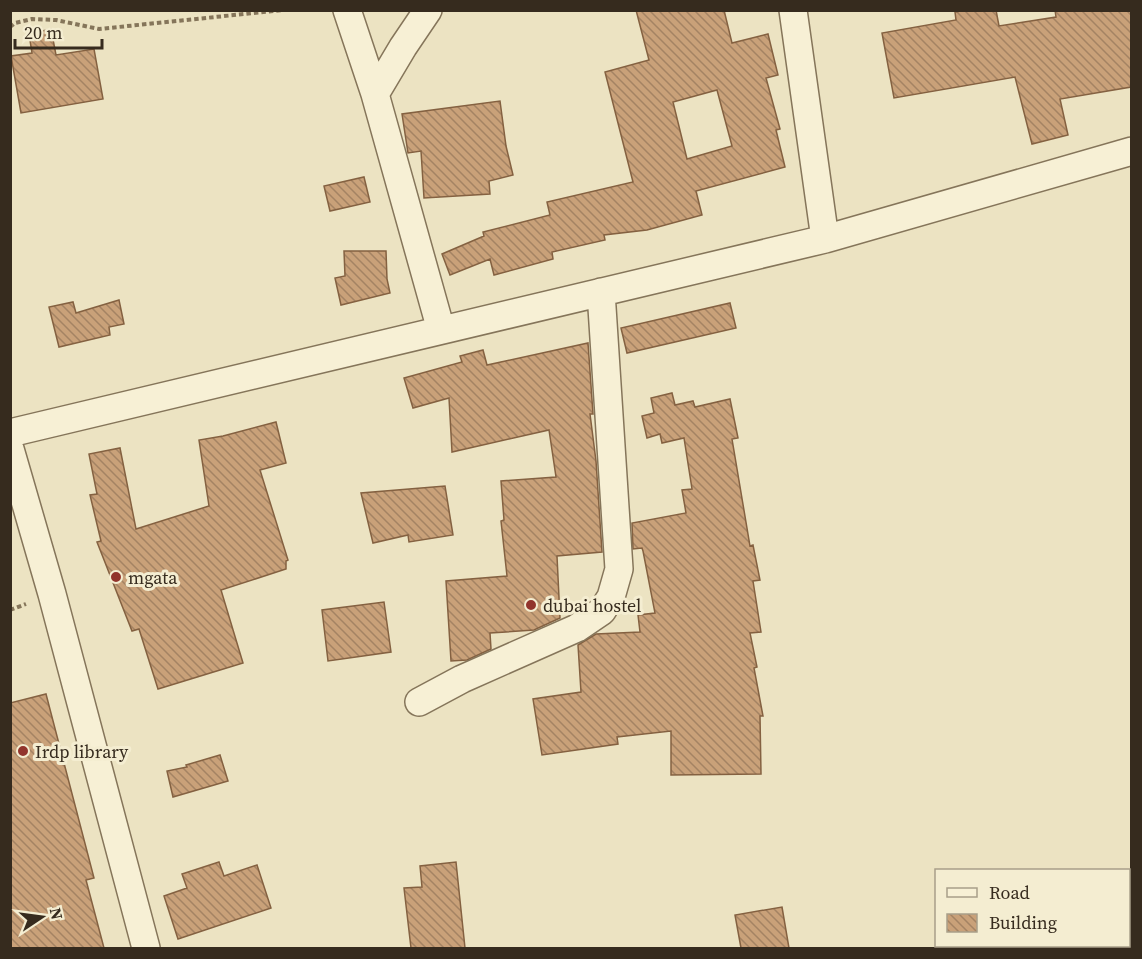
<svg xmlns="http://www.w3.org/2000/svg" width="1142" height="959" font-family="'Source Serif 4',serif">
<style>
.building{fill:url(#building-back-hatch);stroke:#846141;stroke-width:1.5;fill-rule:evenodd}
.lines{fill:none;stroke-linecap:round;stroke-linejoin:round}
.street-casing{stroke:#85755a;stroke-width:30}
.path{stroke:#85755a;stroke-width:4;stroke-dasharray:4.5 3;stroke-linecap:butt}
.street{stroke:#f7f0d5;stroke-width:27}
.poi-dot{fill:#92342c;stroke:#f4edd1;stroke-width:2}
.labels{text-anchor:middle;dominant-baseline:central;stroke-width:6;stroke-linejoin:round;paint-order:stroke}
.poi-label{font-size:18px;fill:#362b1e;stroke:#f4edd1;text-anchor:start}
</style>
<defs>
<pattern id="building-back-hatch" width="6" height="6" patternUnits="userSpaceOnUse" patternTransform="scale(1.5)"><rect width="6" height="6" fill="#c9a179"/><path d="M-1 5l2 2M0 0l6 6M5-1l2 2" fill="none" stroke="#a48363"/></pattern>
</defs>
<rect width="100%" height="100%" fill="#ece3c2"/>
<path class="building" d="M 636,10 L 724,10 L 732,43 L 768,34 L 778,75 L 766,78 L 780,129 L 776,130 L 785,167 L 696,191 L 702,215 L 647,230 L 604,235 L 605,240 L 552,252 L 553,259 L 494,275 L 490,259 L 450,275 L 442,254 L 484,236 L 483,232 L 550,215 L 547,202 L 633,182 L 605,72 L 649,60 ZM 717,90 L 732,146 L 687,159 L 673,102 Z
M 967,10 L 996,10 L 999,26 L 1056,17 L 1055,10 L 1131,10 L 1131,87 L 1060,99 L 1068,135 L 1032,144 L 1015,77 L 894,98 L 882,33 L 956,20 L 955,12 Z
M 51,29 L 56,55 L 94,49 L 103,99 L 21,113 L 11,56 L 32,53 L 29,34 Z
M 500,101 L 506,146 L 513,175 L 489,181 L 490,194 L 424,198 L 421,151 L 408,153 L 402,114 Z
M 364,177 L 370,202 L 330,211 L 324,186 Z
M 344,251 L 386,251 L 387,279 L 390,293 L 341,305 L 335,278 L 345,276 Z
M 119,300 L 124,324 L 109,327 L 110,335 L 59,347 L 49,307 L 73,302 L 76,313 Z
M 730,303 L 736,328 L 627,353 L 621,328 Z
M 588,343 L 593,414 L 590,414 L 596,461 L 602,552 L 557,556 L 560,618 L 534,630 L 490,633 L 491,649 L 467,660 L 451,661 L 446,581 L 507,576 L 501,521 L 504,520 L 501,481 L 556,477 L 549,430 L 452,452 L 449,398 L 413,408 L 404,378 L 462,362 L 460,356 L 483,350 L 487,365 Z
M 672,393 L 675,405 L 693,401 L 695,407 L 730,399 L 738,438 L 732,439 L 750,546 L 753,545 L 760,580 L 753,581 L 761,632 L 750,633 L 757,667 L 754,668 L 763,716 L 760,716 L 761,774 L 671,775 L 671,731 L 617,737 L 618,744 L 542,755 L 533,699 L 581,692 L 578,645 L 596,634 L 640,632 L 638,615 L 655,613 L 643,551 L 642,548 L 633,549 L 632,523 L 686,513 L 682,490 L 692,489 L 684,438 L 662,443 L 660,434 L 647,438 L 642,416 L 654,413 L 651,398 Z
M 276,422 L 286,463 L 260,470 L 288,560 L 286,561 L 286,569 L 221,590 L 243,663 L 158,689 L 139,629 L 132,631 L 97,542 L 101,541 L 90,495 L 97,494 L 89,454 L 120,448 L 136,529 L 209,506 L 199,440 L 223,436 Z
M 445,486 L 453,535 L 409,542 L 408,535 L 373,543 L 361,493 Z
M 384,602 L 391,652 L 328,661 L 322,610 Z
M 46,694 L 94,878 L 86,880 L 104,948 L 10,948 L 10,703 Z
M 220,755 L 228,781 L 173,797 L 167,771 L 187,767 L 186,765 Z
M 219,862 L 224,876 L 257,865 L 271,908 L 178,939 L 164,896 L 187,888 L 182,874 Z
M 456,862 L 465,948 L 411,948 L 404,888 L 422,887 L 420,866 Z
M 782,907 L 789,948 L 741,948 L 735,915 Z"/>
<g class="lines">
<defs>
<path id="street" d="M 347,10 L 375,94 L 441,330
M 793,10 L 825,239
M 375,94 L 403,47 L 428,10
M 10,433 L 825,239 L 1132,151
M 10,449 L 52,594 L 146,948
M 419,702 L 462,679 L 577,628 L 602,611 L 611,597 L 619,569 L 601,292"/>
</defs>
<use href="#street" class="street-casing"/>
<path class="path" d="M 10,27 L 15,23 L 32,19 L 56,20 L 99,29 L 283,10
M 10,610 L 26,604"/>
<use href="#street" class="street"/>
</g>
<g class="poi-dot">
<circle cx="116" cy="577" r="6"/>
<circle cx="531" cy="605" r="6"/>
<circle cx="23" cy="751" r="6"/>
</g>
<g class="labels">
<g class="poi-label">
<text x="128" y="577">mgata</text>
<text x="543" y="605">dubai hostel</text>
<text x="35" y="751">Irdp library</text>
</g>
</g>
<rect width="1142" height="959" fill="none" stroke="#362b1e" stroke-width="24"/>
<rect x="935" y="869" width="195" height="78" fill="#f4edd1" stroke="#a89f89" stroke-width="1.5"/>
<rect x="947" y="888" width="30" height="9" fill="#f7f0d5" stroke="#a89f89" stroke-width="1.5"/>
<text x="989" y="899" font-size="18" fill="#362b1e">Road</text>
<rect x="947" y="914" width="30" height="18" fill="url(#building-back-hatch)" stroke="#a89f89" stroke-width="1.5"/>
<text x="989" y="929" font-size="18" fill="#362b1e">Building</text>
<g transform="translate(42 917) rotate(77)" stroke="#f4edd1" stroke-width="4.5" paint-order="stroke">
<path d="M0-4.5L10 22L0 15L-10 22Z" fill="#362b1e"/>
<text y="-9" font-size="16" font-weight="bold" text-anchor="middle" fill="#362b1e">N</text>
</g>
<path d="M15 39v9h87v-9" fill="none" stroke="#362b1e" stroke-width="3"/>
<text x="24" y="39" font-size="18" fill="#362b1e" stroke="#f4edd1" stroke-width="4.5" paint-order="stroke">20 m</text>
</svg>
